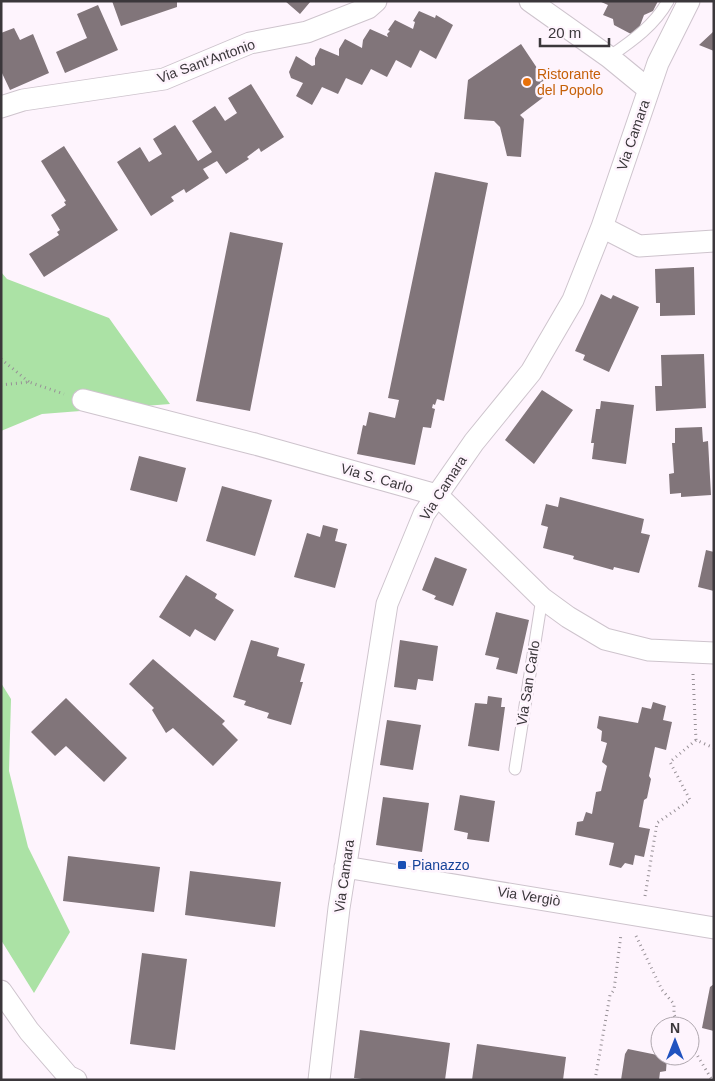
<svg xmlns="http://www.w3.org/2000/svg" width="715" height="1081" font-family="Helvetica,sans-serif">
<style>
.green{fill:#abe2a5}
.building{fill:#81757a}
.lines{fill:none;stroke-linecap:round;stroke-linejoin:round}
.service-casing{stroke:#cec4cd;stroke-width:13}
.minor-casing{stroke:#cec4cd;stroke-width:23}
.path{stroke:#979096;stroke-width:3;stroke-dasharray:1 4;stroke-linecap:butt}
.service{stroke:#fff;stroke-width:11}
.minor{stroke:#fff;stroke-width:21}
.food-dot{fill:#e8710a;stroke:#fef4fd;stroke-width:2}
.transit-dot{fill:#1a4fb4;stroke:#fef4fd;stroke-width:2}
.labels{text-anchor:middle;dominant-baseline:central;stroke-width:5;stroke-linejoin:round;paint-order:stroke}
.street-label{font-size:14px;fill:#3b373b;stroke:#fef4fd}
.food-label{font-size:14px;fill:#c56008;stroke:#fef4fd;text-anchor:start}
.transit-label{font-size:14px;fill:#164399;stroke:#fef4fd;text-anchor:start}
</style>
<rect width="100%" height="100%" fill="#fef4fd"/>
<path class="green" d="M 1,272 L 7,279 L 109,318 L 170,404 L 42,414 L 1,431 Z
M 1,683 L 11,699 L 9,771 L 28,847 L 70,932 L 34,993 L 1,940 Z"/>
<path class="building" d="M 112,1 L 177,1 L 177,7 L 121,26 Z
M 285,1 L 311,1 L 300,14 Z
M 599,1 L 658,1 L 653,11 L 644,15 L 638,31 L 631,34 L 614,25 L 613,19 L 603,15 L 608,5 Z
M 98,5 L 118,50 L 65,73 L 56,52 L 87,38 L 77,14 Z
M 419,11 L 435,18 L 436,15 L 453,25 L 436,59 L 420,50 L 411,68 L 396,60 L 387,77 L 371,69 L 362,85 L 346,78 L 338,94 L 322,87 L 312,105 L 296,96 L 303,83 L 291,78 L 289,72 L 296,56 L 312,66 L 315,65 L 315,58 L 320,48 L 339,56 L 339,49 L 345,39 L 362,48 L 363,40 L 370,29 L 388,37 L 387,34 L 390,31 L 388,30 L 395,20 L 413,29 L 415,22 L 413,21 Z
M 14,28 L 20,40 L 33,34 L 49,73 L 10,90 L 1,71 L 1,33 Z
M 714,31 L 714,51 L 699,45 Z
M 521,44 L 545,80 L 538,85 L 545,96 L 520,115 L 524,119 L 521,157 L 507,156 L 500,127 L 494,121 L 464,119 L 468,80 Z
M 251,84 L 284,137 L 261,152 L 259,148 L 247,157 L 249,159 L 226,174 L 217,161 L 203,169 L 209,178 L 186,193 L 184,189 L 171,197 L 174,201 L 151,216 L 117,162 L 140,147 L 149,162 L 162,154 L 153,139 L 175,125 L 198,161 L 212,152 L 192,121 L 215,106 L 225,121 L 237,113 L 228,98 Z
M 64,146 L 118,230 L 44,277 L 29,254 L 59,235 L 57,232 L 60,230 L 51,215 L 66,205 L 64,202 L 66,201 L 41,161 Z
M 435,172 L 488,183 L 444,401 L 437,399 L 435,405 L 433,404 L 432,408 L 435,409 L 431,428 L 423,427 L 415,465 L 357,454 L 363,425 L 366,426 L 369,412 L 395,418 L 399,400 L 388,398 Z
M 230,232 L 283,243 L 250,411 L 196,401 Z
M 694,267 L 695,315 L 660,316 L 660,303 L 656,303 L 655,269 Z
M 601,294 L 611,299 L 613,295 L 639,307 L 609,372 L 583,360 L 585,355 L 575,351 Z
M 704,354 L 706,408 L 656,411 L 655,386 L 662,386 L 661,355 Z
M 542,390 L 573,410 L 534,464 L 505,440 Z
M 601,401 L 634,405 L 626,464 L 592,459 L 594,443 L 591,443 L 596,409 L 600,409 Z
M 702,427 L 703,442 L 708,441 L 711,495 L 681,497 L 681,493 L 670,494 L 669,474 L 674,473 L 672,443 L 675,443 L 675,428 Z
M 139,456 L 186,468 L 177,502 L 130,490 Z
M 222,486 L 272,500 L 255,556 L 206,541 Z
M 560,497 L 644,519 L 641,533 L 650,535 L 639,573 L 614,567 L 613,570 L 573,559 L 574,556 L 543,548 L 548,527 L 541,525 L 546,504 L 558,507 Z
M 323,525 L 338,529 L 335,541 L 347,544 L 335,588 L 294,577 L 307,533 L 320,537 Z
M 706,550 L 714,552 L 714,591 L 698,587 Z
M 435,557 L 467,569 L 453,606 L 434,599 L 436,596 L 422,590 Z
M 186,575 L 217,594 L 215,598 L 234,610 L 215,641 L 195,629 L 190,637 L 159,617 Z
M 496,612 L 529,620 L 517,674 L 496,669 L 499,658 L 485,655 Z
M 251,640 L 279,648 L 277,656 L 305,664 L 300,682 L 303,682 L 291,725 L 267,718 L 269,713 L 244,705 L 246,701 L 233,697 Z
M 400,640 L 438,646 L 433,681 L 418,679 L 416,690 L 394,687 Z
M 153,659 L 225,721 L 222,724 L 238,740 L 213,766 L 173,728 L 166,733 L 152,710 L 154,708 L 129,684 Z
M 488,696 L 502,698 L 501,707 L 505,707 L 499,751 L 468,746 L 475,703 L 487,704 Z
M 66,698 L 127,758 L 104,782 L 66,746 L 55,756 L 31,732 Z
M 653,702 L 666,706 L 663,720 L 672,722 L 666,750 L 655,747 L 649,776 L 651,779 L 647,798 L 644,800 L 639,827 L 650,829 L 644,857 L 635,855 L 633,865 L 625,863 L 621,868 L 609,865 L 614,843 L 575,835 L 577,822 L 583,821 L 586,812 L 592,814 L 596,792 L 601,791 L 604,778 L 607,766 L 602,762 L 607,743 L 601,741 L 602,731 L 597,728 L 599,716 L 638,723 L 642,707 L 651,709 Z
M 387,720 L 421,725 L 413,770 L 380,765 Z
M 460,795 L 495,801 L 489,842 L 467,839 L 468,833 L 454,830 Z
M 383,797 L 429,803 L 422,852 L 376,845 Z
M 68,856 L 160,867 L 154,912 L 63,901 Z
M 190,871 L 281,882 L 275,927 L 185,915 Z
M 142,953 L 187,959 L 175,1050 L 130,1044 Z
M 714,984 L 714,1031 L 702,1028 L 710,987 Z
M 360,1030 L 450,1043 L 445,1080 L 370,1080 L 354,1078 Z
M 477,1044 L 566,1057 L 563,1080 L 472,1080 Z
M 628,1049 L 667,1057 L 666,1071 L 660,1072 L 659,1080 L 621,1080 L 625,1054 Z"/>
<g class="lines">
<defs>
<path id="service" d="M 609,57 C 632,41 654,26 668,1
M 515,769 L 542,598"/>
<path id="minor" d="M 530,1 L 609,57 L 648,89
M 1,107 L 23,100 L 164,79 L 250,43 L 307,32 L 368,8 L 376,1
M 602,227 L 639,246 L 714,241
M 83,400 L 255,444 L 437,495 L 542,598 L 568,617 L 605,639 L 649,650 L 714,653
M 345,867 L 714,928
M 1,991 L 29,1031 L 68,1076 L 76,1080
M 319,1080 L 339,908 L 387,604 L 424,514 L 474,442 L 531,372 L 573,300 L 602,227 L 658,63 L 689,1"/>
</defs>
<use href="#service" class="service-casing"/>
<use href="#minor" class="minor-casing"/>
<path class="path" d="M 1,359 L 29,382
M 1,385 L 29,382 L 64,394
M 693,674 L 696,740 L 714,748
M 645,896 L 657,823 L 690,800 L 670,762 L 696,740
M 636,936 L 662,990 L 674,1004 L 674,1015 L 680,1026
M 690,1043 L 712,1080
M 595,1080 L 610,995 L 614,990 L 621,934"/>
<use href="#service" class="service"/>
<use href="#minor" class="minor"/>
</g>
<circle class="food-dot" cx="527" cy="82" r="5"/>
<rect class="transit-dot" x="397" y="860" width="10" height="10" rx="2.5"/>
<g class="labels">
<g class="street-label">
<text transform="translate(206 61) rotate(-20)">Via Sant'Antonio</text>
<text transform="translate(633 135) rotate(-71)">Via Camara</text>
<text transform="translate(377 478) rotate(16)">Via S. Carlo</text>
<text transform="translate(443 488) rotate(-57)">Via Camara</text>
<text transform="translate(528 683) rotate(-81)">Via San Carlo</text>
<text transform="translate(344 876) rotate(-82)">Via Camara</text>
<text transform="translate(529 896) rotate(9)">Via Vergiò</text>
</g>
<g class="food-label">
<text x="537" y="74">Ristorante<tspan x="537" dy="16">del Popolo</tspan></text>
</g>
<g class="transit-label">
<text x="412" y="865">Pianazzo</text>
</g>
</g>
<rect width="715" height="1081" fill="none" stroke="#3b373b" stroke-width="5"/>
<g transform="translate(675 1041)"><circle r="24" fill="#fef4fd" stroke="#b0a8af"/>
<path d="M0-4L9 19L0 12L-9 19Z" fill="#2052bf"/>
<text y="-8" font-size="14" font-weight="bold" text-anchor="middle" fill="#3b373b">N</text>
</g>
<path d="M540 38v8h69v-8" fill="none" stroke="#3b373b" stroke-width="2.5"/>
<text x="548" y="38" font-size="15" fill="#3b373b" stroke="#fef4fd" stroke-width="4" paint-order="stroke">20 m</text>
</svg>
